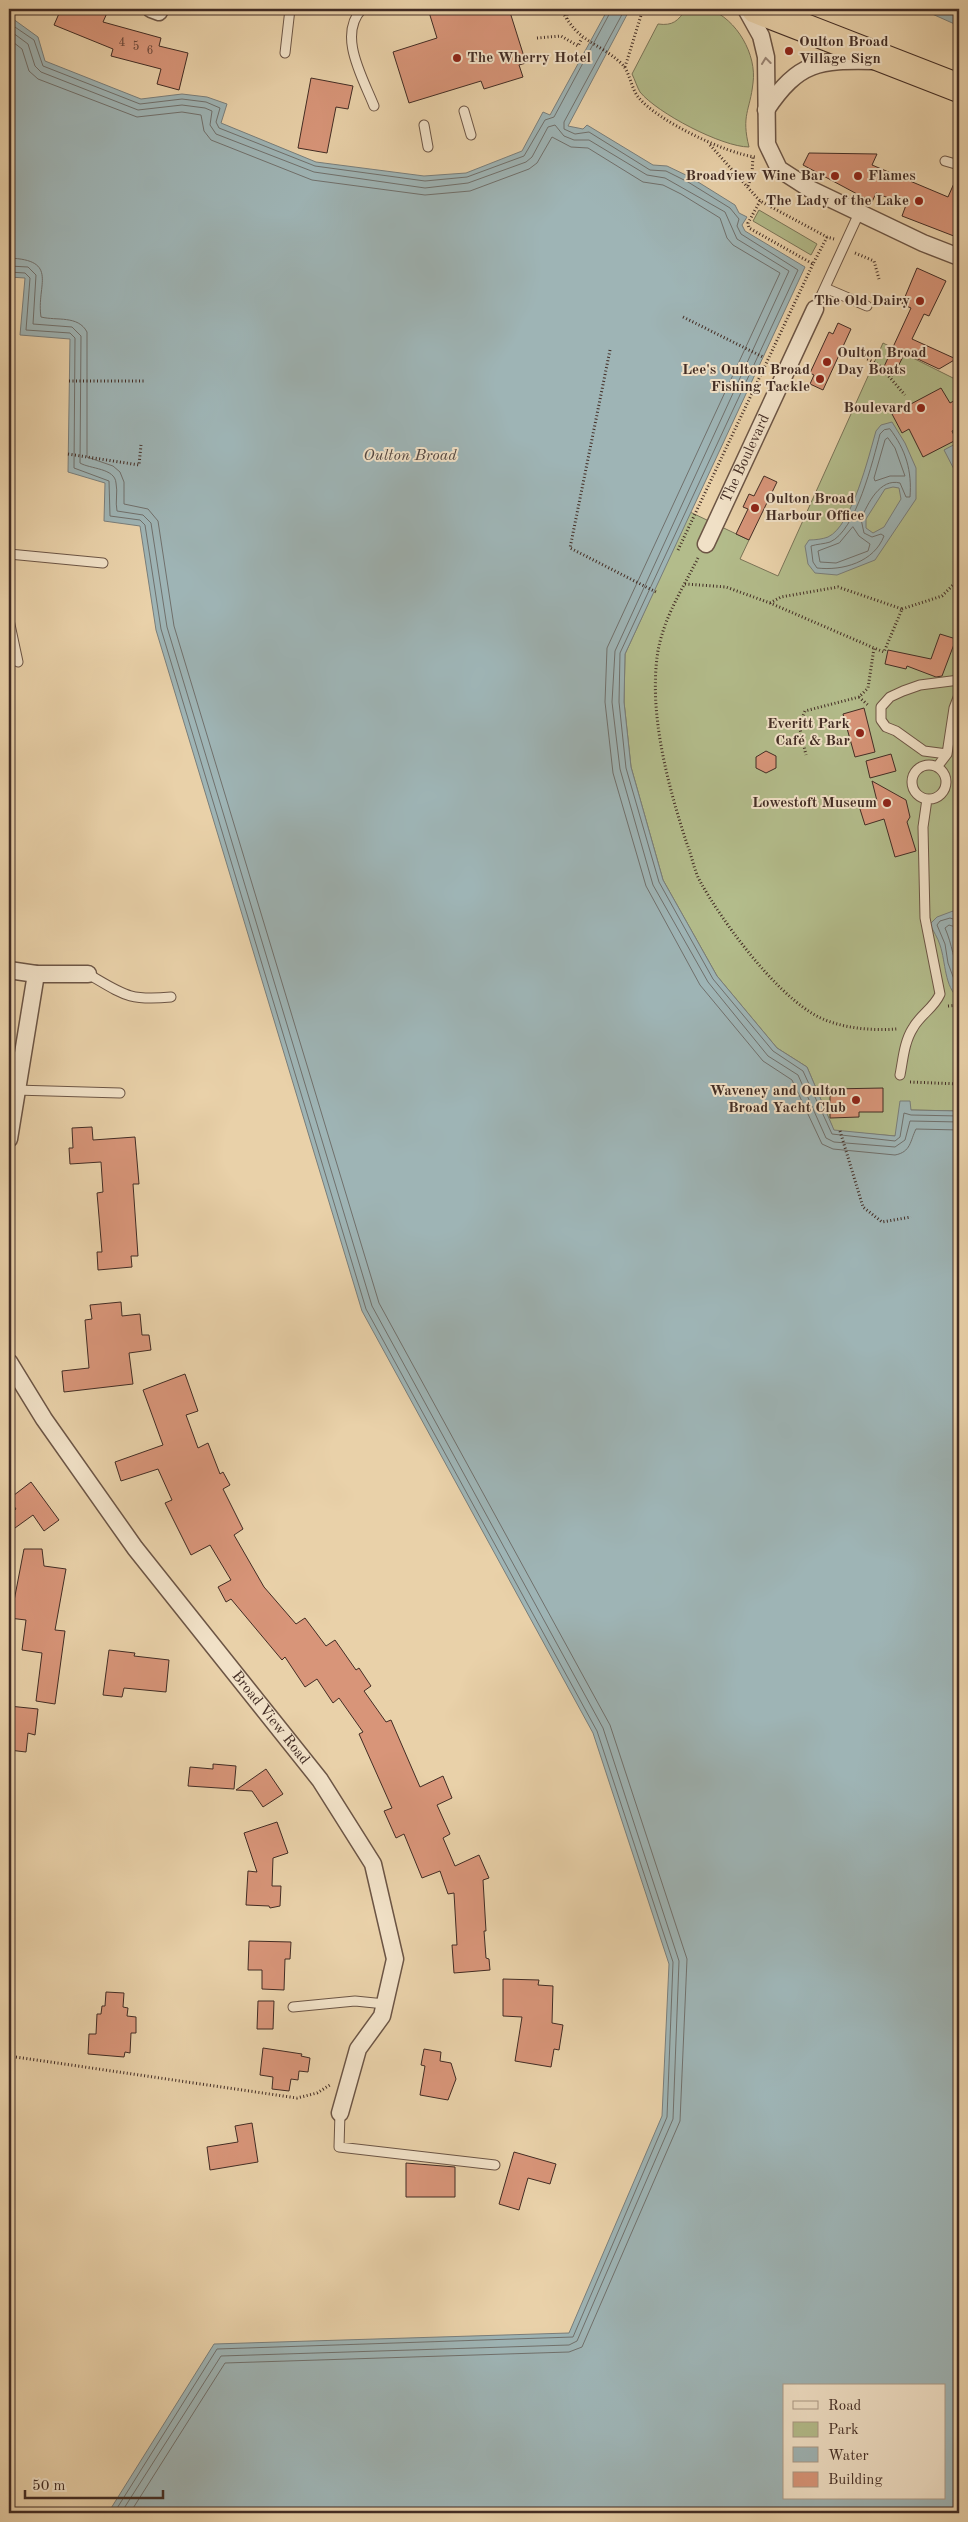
<svg xmlns="http://www.w3.org/2000/svg" width="968" height="2522" font-family="'Old Standard TT',serif">
<style>
.green{fill:#b3bc8b;stroke:#7a7458}
.water{fill:#9eb4b5;stroke:#797e7b;fill-rule:evenodd}
.lines{fill:none;stroke-linecap:round;stroke-linejoin:round}
.shore{stroke:#70706c;stroke-width:1}
.building{fill:#d89579;stroke:#422c24}
.lane-casing{stroke:#6c5545;stroke-width:11}
.street-casing{stroke:#6c5545;stroke-width:19}
.highway-casing{stroke:#422c24;stroke-width:30}
.path{stroke:#422c24;stroke-width:3;stroke-dasharray:1 2.5;stroke-linecap:butt}
.lane{stroke:#f1e1c7;stroke-width:9}
.street{stroke:#f1e1c7;stroke-width:16}
.highway{stroke:#e9d1a9;stroke-width:28}
.oneway{stroke:#9a8676}
.poi-dot{fill:#8f2418;stroke:#f1e1c7;stroke-width:2}
.labels{text-anchor:middle;dominant-baseline:central;stroke-width:4;stroke-linejoin:round;paint-order:stroke}
.number-label{font-size:12px;fill:#684639}
.poi-label{font-size:15px;font-weight:bold;fill:#422c24;stroke:#f1e1c7;text-anchor:end}
.street-label{font-size:15px;fill:#422c24;stroke:#f1e1c7}
.water-label{font-size:16px;font-style:italic;fill:#544741;stroke:#f1e1c7}
</style>
<rect width="100%" height="100%" fill="#e9d1a9"/>
<filter id="stains"><feTurbulence type="fractalNoise" baseFrequency=".004" numOctaves="4"/><feColorMatrix values="0 0 0 0 .2 0 0 0 0 .09 0 0 0 0 .02 0 0 0 .5 -.17"/></filter>
<radialGradient id="worn" r=".72"><stop offset=".6" stop-color="#630" stop-opacity="0"/><stop offset="1" stop-color="#630" stop-opacity=".3"/></radialGradient>
<path class="green" d="M 686,9 C 693,9 702,7 709,9 C 737,19 757,55 753,83 C 750,111 741,115 749,147 C 722,147 657,113 640,92 C 637,87 635,80 632,74 L 658,24 C 673,26 678,21 686,9 Z
M 759,210 L 817,244 L 811,255 L 753,221 Z
M 883,343 L 959,381 L 959,1111 L 910,1110 L 895,1136 L 834,1131 L 807,1067 L 777,1048 L 717,976 L 663,880 L 631,767 L 624,702 L 625,654 L 690,512 L 749,540 L 740,559 L 778,576 Z"/>
<path class="water" d="M 608,9 L 630,9 L 568,126 L 583,129 L 587,125 L 653,165 L 667,166 L 690,177 L 735,205 L 739,213 L 747,217 L 742,225 L 745,231 L 805,267 L 625,654 L 624,702 L 631,767 L 663,880 L 717,976 L 777,1048 L 807,1067 L 834,1130 L 895,1136 L 900,1101 L 910,1101 L 911,1110 L 959,1111 L 959,2513 L 108,2513 L 214,2344 L 569,2333 L 662,2116 L 669,1964 L 593,1733 L 362,1311 L 156,630 L 140,526 L 104,521 L 105,483 L 68,472 L 70,339 L 20,335 L 25,278 L 9,277 L 9,16 L 38,37 L 45,61 L 141,99 L 182,94 L 207,97 L 227,104 L 221,123 L 316,162 L 424,176 L 466,173 L 522,151 L 543,112 L 550,115 ZM 784,2386 L 944,2386 L 944,2498 L 784,2498 Z
M 921,9 L 959,9 L 959,26 Z
M 892,422 L 905,443 L 916,468 L 916,499 L 875,560 L 837,575 L 815,573 L 808,564 L 805,546 L 809,540 C 815,540 823,539 828,537 C 852,526 869,455 876,431 L 881,425 ZM 893,487 L 899,488 L 901,499 L 884,527 L 873,533 L 866,528 L 866,519 L 885,489 Z
M 959,442 L 959,479 L 944,450 Z
M 953,911 L 959,919 L 959,999 C 944,986 946,963 940,945 C 938,938 933,931 930,924 L 937,917 Z"/>
<g class="lines">
<path class="shore" d="M 625,9 L 564,122 L 564,129 L 575,134 L 589,132 L 650,170 L 666,171 L 688,182 L 730,208 L 739,219 L 737,226 L 741,234 L 798,270 L 620,653 L 619,702 L 626,768 L 659,882 L 713,979 L 773,1051 L 803,1071 L 832,1134 L 895,1141 L 900,1137 L 904,1113 L 911,1115 L 959,1116
M 9,23 L 34,40 L 43,66 L 140,104 L 182,99 L 206,102 L 220,108 L 216,122 L 219,128 L 315,166 L 425,181 L 467,177 L 524,156 L 545,120 L 554,117 L 612,9
M 9,30 L 28,44 L 35,66 L 41,72 L 138,110 L 182,105 L 205,108 L 212,111 L 210,125 L 216,134 L 314,172 L 425,188 L 468,183 L 526,162 L 532,157 L 548,127 L 555,125 L 564,136 L 574,140 L 589,140 L 647,175 L 665,178 L 725,212 L 737,239 L 789,271 L 615,651 L 612,702 L 620,769 L 653,885 L 708,982 L 768,1056 L 798,1075 L 826,1138 L 834,1142 L 895,1147 L 905,1140 L 910,1121 L 959,1122
M 9,39 L 22,49 L 29,71 L 38,79 L 137,117 L 182,112 L 201,115 L 204,131 L 211,140 L 312,180 L 425,195 L 470,191 L 529,169 L 537,163 L 552,137 L 571,147 L 588,148 L 643,182 L 663,185 L 681,194 L 720,218 L 727,238 L 733,245 L 780,273 L 607,648 L 605,702 L 613,773 L 646,886 L 700,985 L 763,1061 L 792,1080 L 822,1144 L 833,1149 L 895,1155 C 911,1152 910,1141 916,1129 L 959,1130
M 9,258 C 60,260 36,285 41,317 C 57,321 78,315 87,332 L 87,457 L 113,466 L 120,472 L 124,482 L 124,504 L 148,509 L 158,521 L 174,626 L 379,1303 L 610,1725 L 687,1959 L 680,2121 L 582,2347 L 569,2352 L 225,2363 L 130,2513
M 9,266 L 28,267 L 36,275 L 33,324 L 72,327 L 81,336 L 80,463 C 90,469 115,468 116,483 C 118,492 115,502 117,511 L 143,515 L 151,523 L 167,627 L 372,1306 L 603,1728 L 679,1961 L 673,2119 L 577,2341 L 569,2345 L 221,2356 L 121,2513
M 9,272 L 25,273 L 30,278 L 26,330 L 70,333 L 75,338 L 74,468 L 109,481 L 110,516 L 140,520 L 145,525 L 161,629 L 366,1309 L 597,1731 L 673,1962 L 667,2117 L 573,2337 L 217,2349 L 114,2513
M 890,429 C 906,450 912,471 910,497 L 906,497 L 900,483 C 880,478 868,503 861,519 L 864,533 L 872,537 L 881,534 L 884,536 C 874,562 843,571 817,568 L 813,562 L 811,546 C 817,544 824,544 830,542 C 856,531 873,460 880,434 L 884,430 Z
M 888,438 L 895,448 L 905,476 L 890,476 L 875,481 L 874,478 L 885,440 Z
M 853,527 L 859,536 L 870,544 L 868,551 L 836,563 L 820,562 L 818,551 L 839,543 Z
M 959,921 L 950,918 L 940,921 L 937,925 L 945,944 L 948,963 L 959,993
M 959,928 L 949,925 L 945,928 C 952,944 954,961 959,977"/>
</g>
<path class="building" d="M 61,9 L 96,9 L 107,13 L 103,22 L 161,38 L 159,46 L 188,53 L 179,90 L 157,84 L 161,69 L 111,56 L 113,49 L 54,25 Z
M 428,9 L 509,9 L 526,63 L 519,65 L 523,77 L 484,89 L 481,81 L 409,103 L 393,52 L 437,38 Z
M 311,78 L 353,86 L 348,109 L 336,107 L 327,153 L 298,148 Z
M 809,153 L 877,154 L 872,165 L 948,197 L 959,172 L 959,238 L 902,216 L 906,205 L 876,193 L 872,202 L 803,165 Z
M 917,268 L 946,281 L 929,316 L 924,314 L 912,339 L 956,359 L 939,369 L 905,353 L 893,376 L 882,371 L 911,308 L 902,304 Z
M 838,323 L 851,329 L 823,390 L 810,384 L 814,375 L 810,373 L 829,332 L 833,334 Z
M 941,388 L 950,403 L 959,398 L 959,427 L 952,431 L 956,440 L 923,457 L 909,429 L 902,433 L 892,414 Z
M 764,476 L 777,482 L 749,540 L 736,534 L 748,509 L 743,507 L 749,494 L 754,496 Z
M 940,634 L 956,639 L 942,676 L 936,677 L 907,666 L 906,669 L 885,664 L 888,650 L 931,659 Z
M 864,708 L 875,752 L 855,757 L 843,714 Z
M 766,751 L 776,756 L 776,768 L 766,773 L 756,768 L 756,757 Z
M 891,754 L 896,771 L 870,778 L 866,761 Z
M 872,781 L 906,800 L 910,817 L 907,822 L 916,851 L 895,857 L 884,819 L 865,825 L 859,806 L 877,801 Z
M 883,1088 L 883,1112 L 859,1112 L 859,1117 L 830,1118 L 830,1089 Z
M 92,1127 L 93,1140 L 135,1137 L 139,1184 L 133,1184 L 138,1256 L 131,1256 L 132,1267 L 98,1270 L 97,1252 L 102,1252 L 97,1193 L 103,1192 L 101,1162 L 70,1164 L 69,1148 L 73,1148 L 72,1128 Z
M 121,1302 L 122,1316 L 140,1314 L 142,1335 L 149,1335 L 151,1350 L 129,1353 L 133,1384 L 64,1392 L 62,1371 L 89,1368 L 85,1320 L 92,1319 L 90,1305 Z
M 185,1374 L 198,1411 L 186,1415 L 198,1448 L 208,1443 L 220,1474 L 223,1472 L 230,1485 L 223,1489 L 243,1529 L 234,1535 L 264,1587 L 296,1624 L 305,1618 L 326,1646 L 335,1640 L 356,1670 L 359,1668 L 371,1686 L 364,1691 L 386,1722 L 391,1720 L 420,1787 L 443,1776 L 452,1798 L 437,1805 L 450,1834 L 443,1838 L 455,1866 L 479,1855 L 489,1878 L 483,1880 L 486,1931 L 484,1931 L 486,1958 L 489,1959 L 490,1970 L 454,1973 L 452,1945 L 457,1945 L 454,1893 L 448,1894 L 440,1871 L 422,1878 L 404,1834 L 396,1838 L 384,1811 L 392,1808 L 359,1734 L 363,1732 L 339,1698 L 333,1703 L 317,1679 L 305,1687 L 285,1657 L 282,1660 L 231,1599 L 226,1602 L 218,1587 L 231,1580 L 210,1545 L 191,1555 L 165,1503 L 172,1500 L 158,1469 L 121,1481 L 115,1462 L 163,1445 L 143,1390 Z
M 31,1482 L 59,1520 L 44,1531 L 33,1515 L 15,1528 L 9,1519 L 9,1515 L 16,1509 L 9,1499 Z
M 24,1549 L 42,1549 L 44,1566 L 66,1569 L 55,1630 L 65,1631 L 55,1704 L 36,1701 L 42,1653 L 22,1650 L 26,1620 L 9,1618 L 9,1601 L 14,1601 Z
M 109,1650 L 135,1653 L 134,1656 L 169,1660 L 166,1692 L 124,1688 L 122,1697 L 103,1695 Z
M 9,1706 L 38,1709 L 35,1735 L 28,1733 L 26,1752 L 9,1750 Z
M 213,1764 L 236,1766 L 234,1789 L 188,1786 L 190,1767 L 213,1769 Z
M 266,1769 L 283,1794 L 263,1807 L 252,1791 L 236,1790 Z
M 277,1822 L 288,1853 L 273,1858 L 272,1886 L 281,1886 L 280,1906 L 270,1908 L 269,1906 L 246,1905 L 248,1871 L 257,1872 L 244,1833 Z
M 249,1941 L 291,1942 L 290,1959 L 285,1959 L 284,1990 L 262,1989 L 262,1970 L 248,1970 Z
M 503,1979 L 539,1980 L 538,1985 L 553,1986 L 552,2023 L 563,2025 L 559,2050 L 554,2049 L 551,2067 L 515,2061 L 522,2017 L 503,2016 Z
M 106,1992 L 124,1993 L 123,2007 L 128,2008 L 127,2016 L 136,2017 L 136,2033 L 131,2033 L 130,2053 L 125,2052 L 124,2057 L 88,2054 L 89,2034 L 96,2034 L 97,2014 L 101,2014 L 102,2006 L 105,2006 Z
M 258,2001 L 274,2001 L 273,2029 L 257,2029 Z
M 263,2048 L 302,2054 L 301,2056 L 310,2058 L 308,2072 L 299,2071 L 298,2080 L 291,2079 L 289,2091 L 272,2089 L 273,2077 L 260,2075 Z
M 424,2049 L 441,2052 L 440,2061 L 451,2063 L 456,2079 L 448,2100 L 420,2095 L 425,2066 L 421,2065 Z
M 252,2123 L 258,2162 L 210,2170 L 207,2147 L 238,2142 L 235,2126 Z
M 514,2152 L 556,2164 L 550,2184 L 528,2178 L 519,2210 L 499,2204 Z
M 406,2163 L 455,2167 L 455,2197 L 406,2197 Z"/>
<g class="lines">
<defs>
<path id="lane" d="M 362,9 C 337,35 363,78 374,106
M 285,53 L 290,9
M 464,111 L 471,135
M 424,125 L 428,147
M 945,161 L 959,165
M 825,288 L 867,306
M 815,309 L 860,211
M 9,554 L 103,563
M 9,620 L 18,662
M 947,754 L 924,751 L 896,731 L 886,727 L 881,720 L 881,707 L 890,697 L 903,691 L 920,685 L 959,680
M912 782a17 17 0 1 1 34 0a17 17 0 1 1-34 0Z
M 937,767 L 947,754 L 954,708 L 959,695
M 88,974 C 124,995 129,1001 171,997
M 900,1075 C 903,1060 904,1042 913,1028 C 920,1015 934,1008 940,994 L 925,918 L 923,827 L 927,799
M 15,1090 L 120,1093
M 293,2007 L 355,2001 L 385,2004
M 340,2113 L 339,2147 L 495,2165"/>
<g id="street">
<path d="M 151,9 L 159,12"/>
<path d="M 746,9 L 761,36 L 766,57 L 767,144 L 779,169 L 810,189 L 923,243 L 959,257"/>
<path d="M 766,110 C 799,61 819,60 874,61"/>
<path id="s1" d="M 706,544 L 815,309"/>
<path d="M 9,970 L 36,974 L 88,974"/>
<path d="M 9,1139 L 36,974"/>
<path id="s2" d="M 9,1362 L 44,1419 L 135,1548 L 320,1780 L 373,1864 L 395,1959 L 382,2016 L 358,2049 L 340,2113"/>
</g>
<path id="highway" d="M 756,9 L 959,88"/>
</defs>
<use href="#lane" class="lane-casing"/>
<use href="#street" class="street-casing"/>
<use href="#highway" class="highway-casing"/>
<path class="path" d="M 561,9 C 580,45 596,40 622,64 C 630,72 631,89 639,98 C 658,121 725,153 755,157
M 567,19 L 567,9
M 537,38 L 561,36 L 578,46 L 582,38
M 625,67 L 643,9
M 710,145 L 760,201 L 827,237 L 834,239
M 748,186 L 752,174 L 753,156
M 760,201 L 748,223 L 749,228 L 813,264 L 827,237
M 855,253 L 874,261 L 879,279
M 683,317 L 763,357
M 610,350 L 570,548 L 656,592
M 858,354 L 879,365 L 905,395
M 69,381 L 146,381
M 68,454 L 139,465 L 141,445
M 678,550 L 813,264
M 698,558 C 683,588 664,617 658,651 C 648,712 668,786 687,844 C 692,856 694,871 701,883 C 724,924 771,987 810,1012 C 834,1028 869,1031 897,1029
M 685,584 L 726,587 L 770,603 L 874,648
M 770,603 L 781,597 L 838,587 L 902,609 L 884,652 L 874,648 L 868,688 L 859,697 L 805,711 L 799,725 L 806,755
M 902,609 L 942,596 L 959,579
M 859,697 L 869,706
M 948,1006 L 959,1005
M 910,1082 L 959,1084
M 840,1131 L 863,1207 L 882,1222 L 911,1217
M 9,2056 L 297,2098 L 317,2093 L 330,2085"/>
<use href="#lane" class="lane"/>
<use href="#street" class="street"/>
<use href="#highway" class="highway"/>
</g>
<defs><path id="oneway-chevron" d="M-2-3.5L2.5 0L-2 3.5" fill="none" stroke-width="1.6" stroke-linecap="round" stroke-linejoin="round" transform="scale(1.25)"/></defs>
<use class="oneway" href="#oneway-chevron" transform="translate(766 61) rotate(-97)"/>
<g class="poi-dot">
<circle cx="789" cy="51" r="5"/>
<circle cx="457" cy="58" r="5"/>
<circle cx="835" cy="176" r="5"/>
<circle cx="858" cy="176" r="5"/>
<circle cx="919" cy="201" r="5"/>
<circle cx="920" cy="301" r="5"/>
<circle cx="827" cy="362" r="5"/>
<circle cx="820" cy="379" r="5"/>
<circle cx="921" cy="408" r="5"/>
<circle cx="755" cy="508" r="5"/>
<circle cx="860" cy="733" r="5"/>
<circle cx="887" cy="803" r="5"/>
<circle cx="856" cy="1100" r="5"/>
</g>
<g class="labels">
<g class="number-label">
<text x="122" y="43">4</text>
<text x="136" y="47">5</text>
<text x="150" y="51">6</text>
</g>
<g class="poi-label">
<text x="799" y="42" text-anchor="start">Oulton Broad<tspan x="799" dy="17">Village Sign</tspan></text>
<text x="467" y="58" text-anchor="start">The Wherry Hotel</text>
<text x="825" y="176">Broadview Wine Bar</text>
<text x="868" y="176" text-anchor="start">Flames</text>
<text x="909" y="201">The Lady of the Lake</text>
<text x="910" y="301">The Old Dairy</text>
<text x="837" y="353" text-anchor="start">Oulton Broad<tspan x="837" dy="17">Day Boats</tspan></text>
<text x="810" y="370">Lee's Oulton Broad<tspan x="810" dy="17">Fishing Tackle</tspan></text>
<text x="911" y="408">Boulevard</text>
<text x="765" y="499" text-anchor="start">Oulton Broad<tspan x="765" dy="17">Harbour Office</tspan></text>
<text x="850" y="724">Everitt Park<tspan x="850" dy="17">Café &amp; Bar</tspan></text>
<text x="877" y="803">Lowestoft Museum</text>
<text x="846" y="1091">Waveney and Oulton<tspan x="846" dy="17">Broad Yacht Club</tspan></text>
</g>
<g class="street-label">
<text stroke="none"><textPath href="#s1" startOffset="94">The Boulevard</textPath></text>
<text stroke="none"><textPath href="#s2" startOffset="442">Broad View Road</textPath></text>
</g>
<g class="water-label">
<text x="410" y="456">Oulton Broad</text>
</g>
</g>
<rect width="968" height="2522" fill="none" stroke="#e9d1a9" stroke-width="30"/>
<rect x="10" y="10" width="948" height="2502" fill="none" stroke="#422c24" stroke-width="2.5"/>
<rect x="15" y="15" width="938" height="2492" fill="none" stroke="#422c24"/>
<rect x="783" y="2384" width="162" height="115" fill="#f1e1c7" stroke="#ab9986"/>
<rect x="793" y="2401" width="25" height="8" fill="#f1e1c7" stroke="#ab9986"/>
<text x="828" y="2410" font-size="15" fill="#422c24">Road</text>
<rect x="793" y="2422" width="25" height="15" fill="#b3bc8b" stroke="#ab9986"/>
<text x="828" y="2434" font-size="15" fill="#422c24">Park</text>
<rect x="793" y="2447" width="25" height="15" fill="#9eb4b5" stroke="#ab9986"/>
<text x="828" y="2460" font-size="15" fill="#422c24">Water</text>
<rect x="793" y="2472" width="25" height="15" fill="#d89579" stroke="#ab9986"/>
<text x="828" y="2484" font-size="15" fill="#422c24">Building</text>
<path d="M25 2490v8h138v-8" fill="none" stroke="#422c24" stroke-width="2.5"/>
<text x="32" y="2490" font-size="15" fill="#422c24" stroke="#f1e1c7" stroke-width="4" paint-order="stroke">50 m</text>
<rect width="100%" height="100%" filter="url(#stains)"/>
<rect width="100%" height="100%" fill="url(#worn)"/>
</svg>
